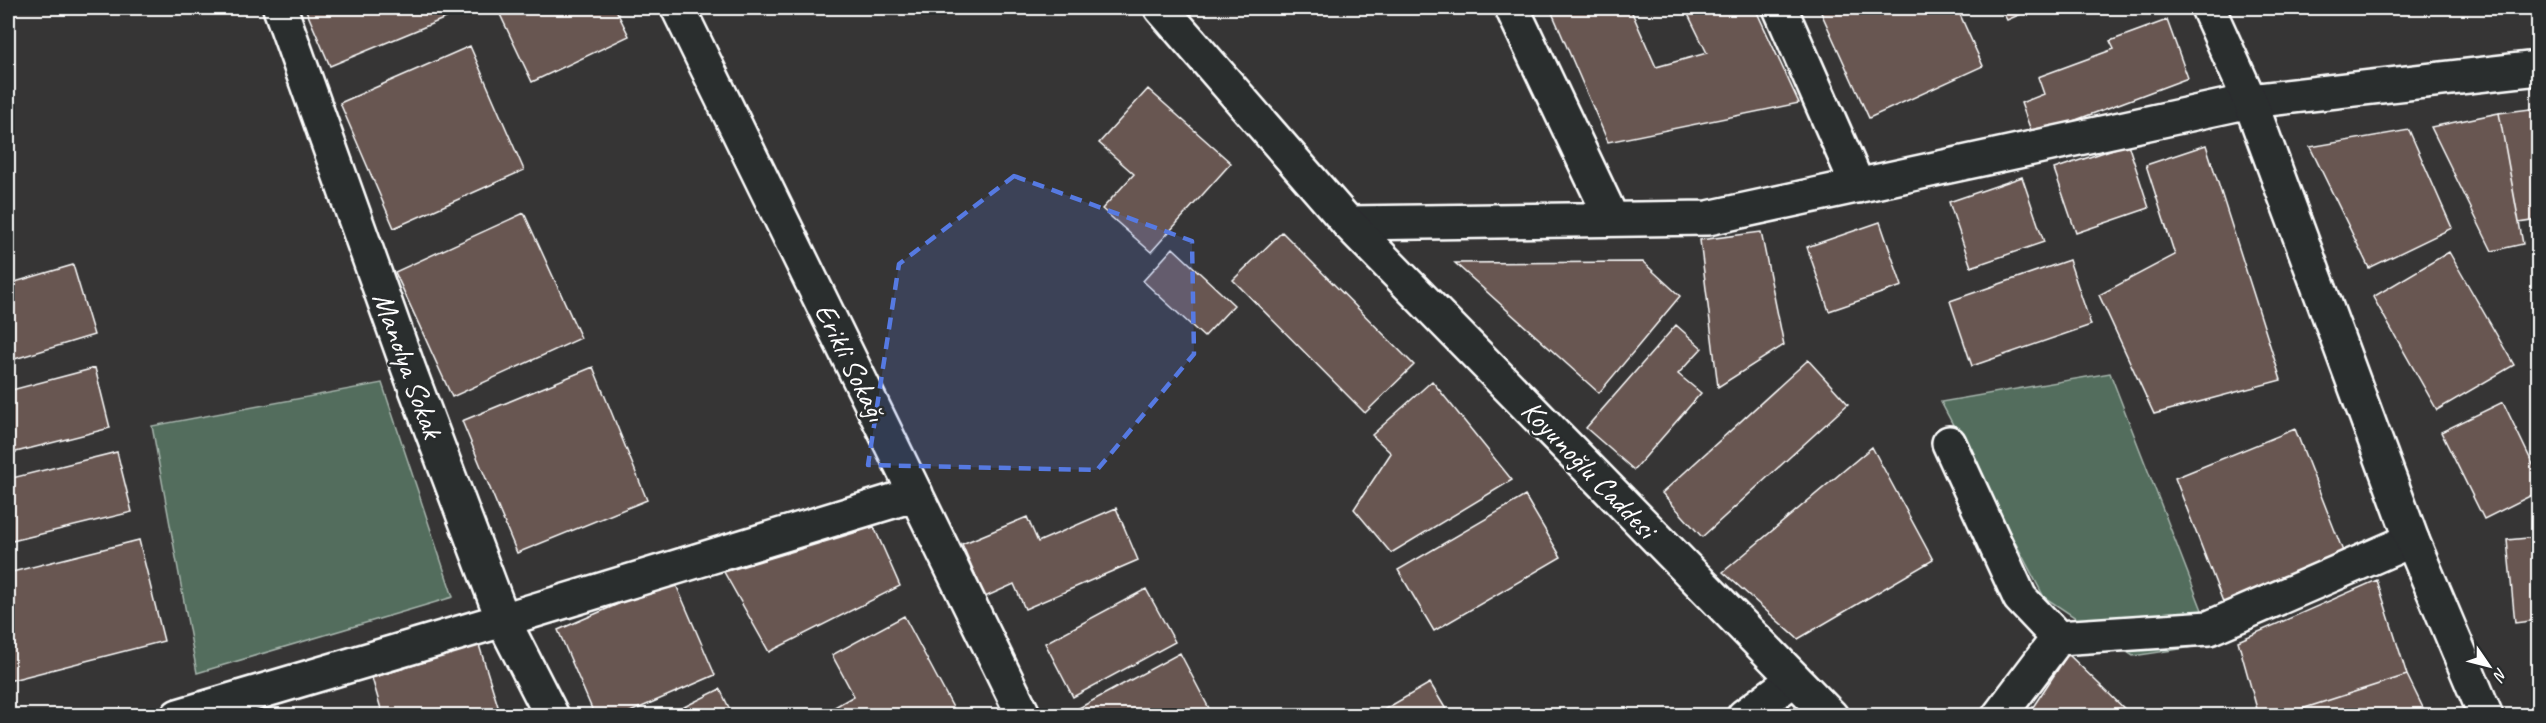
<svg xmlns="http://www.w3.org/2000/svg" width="2546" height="723" font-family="Caveat,sans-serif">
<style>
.green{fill:#526d5d;stroke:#a8b6ae;stroke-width:1.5}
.building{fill:#685651;stroke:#fff;stroke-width:1.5}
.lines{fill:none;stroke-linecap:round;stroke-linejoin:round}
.street-casing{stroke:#fff;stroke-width:38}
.secondary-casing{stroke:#fff;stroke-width:38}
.street{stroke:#2a2d2e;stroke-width:33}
.secondary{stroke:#2a2d2e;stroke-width:33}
.marked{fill:#567ae2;fill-opacity:0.2;stroke:#567ae2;stroke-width:4.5;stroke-dasharray:12 8;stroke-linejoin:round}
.labels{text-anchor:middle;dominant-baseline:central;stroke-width:5;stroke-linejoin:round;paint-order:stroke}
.street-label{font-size:30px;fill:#fff;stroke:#2a2d2e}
</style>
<rect width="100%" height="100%" fill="#363535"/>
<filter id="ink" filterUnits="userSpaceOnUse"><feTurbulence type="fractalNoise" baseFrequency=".0167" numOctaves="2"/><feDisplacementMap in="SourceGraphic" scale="12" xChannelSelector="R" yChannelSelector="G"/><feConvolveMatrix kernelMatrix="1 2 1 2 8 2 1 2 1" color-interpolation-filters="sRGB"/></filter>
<g filter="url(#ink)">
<path class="green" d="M 2110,373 L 2209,628 L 2214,644 L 2133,656 L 2044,597 L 1941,402 Z
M 382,383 L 453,597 L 197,673 L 152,426 Z"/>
<path class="building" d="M 305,8 L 450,8 L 453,15 L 330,66 Z
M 497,8 L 615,8 L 629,36 L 532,82 Z
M 1550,8 L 1630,8 L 1656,67 L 1707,53 L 1685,8 L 1755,8 L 1799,103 L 1608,142 Z
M 1819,8 L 1957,8 L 1983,66 L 1869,118 Z
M 2001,8 L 2035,8 L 2007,20 Z
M 2278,8 L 2431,8 L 2279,13 Z
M 2167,20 L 2188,78 L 2033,136 L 2021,103 L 2044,94 L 2038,77 L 2114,49 L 2110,41 Z
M 470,46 L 524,170 L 394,228 L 340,103 Z
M 1148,89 L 1231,163 L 1151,252 L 1102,209 L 1134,174 L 1099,143 Z
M 2538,108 L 2538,220 L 2519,223 L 2499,113 Z
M 2499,113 L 2523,244 L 2492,251 L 2431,127 Z
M 2409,130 L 2452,228 L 2369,268 L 2310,147 Z
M 2128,144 L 2149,208 L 2076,233 L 2054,169 Z
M 2206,145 L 2281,380 L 2154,414 L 2099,295 L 2175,255 L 2146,165 Z
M 2022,177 L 2044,242 L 1971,267 L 1949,202 Z
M 524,213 L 581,338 L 452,397 L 395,272 Z
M 1880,222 L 1902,286 L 1829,311 L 1807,247 Z
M 1282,232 L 1414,365 L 1365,413 L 1233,280 Z
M 1761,232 L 1784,345 L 1718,387 L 1700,240 Z
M 1173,248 L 1234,305 L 1204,337 L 1143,281 Z
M 2449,252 L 2514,365 L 2437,410 L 2373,297 Z
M 2069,260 L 2091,325 L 1972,366 L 1950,301 Z
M 1643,262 L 1680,296 L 1599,393 L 1455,263 Z
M 73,265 L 94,335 L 8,361 L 8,284 Z
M 1676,325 L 1702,348 L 1678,374 L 1701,393 L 1634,470 L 1586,428 Z
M 1808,360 L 1848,404 L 1702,537 L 1662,493 Z
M 593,367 L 647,500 L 517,553 L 462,421 Z
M 95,368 L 110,428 L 8,454 L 8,391 Z
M 1432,381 L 1512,480 L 1391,553 L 1354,509 L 1391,453 L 1372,435 Z
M 2503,402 L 2538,475 L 2538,492 L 2484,519 L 2441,432 Z
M 2295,429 L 2346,559 L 2225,607 L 2175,478 Z
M 1872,447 L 1933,560 L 1798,639 L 1723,572 Z
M 117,452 L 132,512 L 8,542 L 8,479 Z
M 1525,496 L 1561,557 L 1434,631 L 1398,570 Z
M 1116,508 L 1138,560 L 1025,609 L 1014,584 L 985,597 L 962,544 L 1027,517 L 1038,542 Z
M 874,527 L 900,586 L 769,652 L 724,572 Z
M 2538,537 L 2538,620 L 2515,623 L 2507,540 Z
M 139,540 L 164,641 L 8,681 L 8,573 Z
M 674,580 L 715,675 L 621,716 L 595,716 L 558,630 Z
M 2377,580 L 2407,675 L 2280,716 L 2259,716 L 2238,641 Z
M 1146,589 L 1175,642 L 1073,697 L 1045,643 Z
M 904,616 L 957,715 L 819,716 L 854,696 L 832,655 Z
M 479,645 L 501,716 L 383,716 L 372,678 Z
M 1180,653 L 1213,716 L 1068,716 L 1068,714 Z
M 2068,654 L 2132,716 L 2027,716 Z
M 2407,675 L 2427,716 L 2280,716 L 2351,693 Z
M 1430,683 L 1450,716 L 1373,716 Z
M 720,689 L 733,716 L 666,716 Z"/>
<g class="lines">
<defs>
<path id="street" d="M 280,8 L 409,370 L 503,620 L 552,716
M 678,8 L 1024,716
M 1512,8 L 1612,219
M 1780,8 L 1858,186
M 1348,223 L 1708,218 L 2250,101 L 2538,68
M 1949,443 L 2020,598 L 2058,638 L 2209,628 L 2412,540
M 178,716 L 503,620 L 916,494
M 1744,716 L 1794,679
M 1999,716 L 2058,638"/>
<path id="secondary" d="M 1161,8 L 1348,223 L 1831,716
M 2208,8 L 2250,101 L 2412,540 L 2486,716"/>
</defs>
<use href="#street" class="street-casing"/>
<use href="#secondary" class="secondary-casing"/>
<use href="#street" class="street"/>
<use href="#secondary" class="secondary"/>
</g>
</g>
<path class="marked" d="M 1014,176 L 1192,241 L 1194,354 L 1097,470 L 868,465 L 899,264 Z"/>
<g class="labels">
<g class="street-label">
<text transform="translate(851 362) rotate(64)">Erikli Sokağı</text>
<text transform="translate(408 365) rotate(70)">Manolya Sokak</text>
<text transform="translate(1589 469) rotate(46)">Koyunoğlu Caddesi</text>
</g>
</g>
<rect width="2546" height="723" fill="none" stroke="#2a2d2e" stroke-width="30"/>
<rect x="15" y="15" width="2516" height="693" fill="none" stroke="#fff" stroke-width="2" filter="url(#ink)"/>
<g transform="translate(2489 666) rotate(125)" stroke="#2a2d2e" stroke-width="4.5" paint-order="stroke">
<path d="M0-4.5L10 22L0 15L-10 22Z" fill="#ffffff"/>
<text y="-9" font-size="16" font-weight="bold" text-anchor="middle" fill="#ffffff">N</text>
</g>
</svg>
